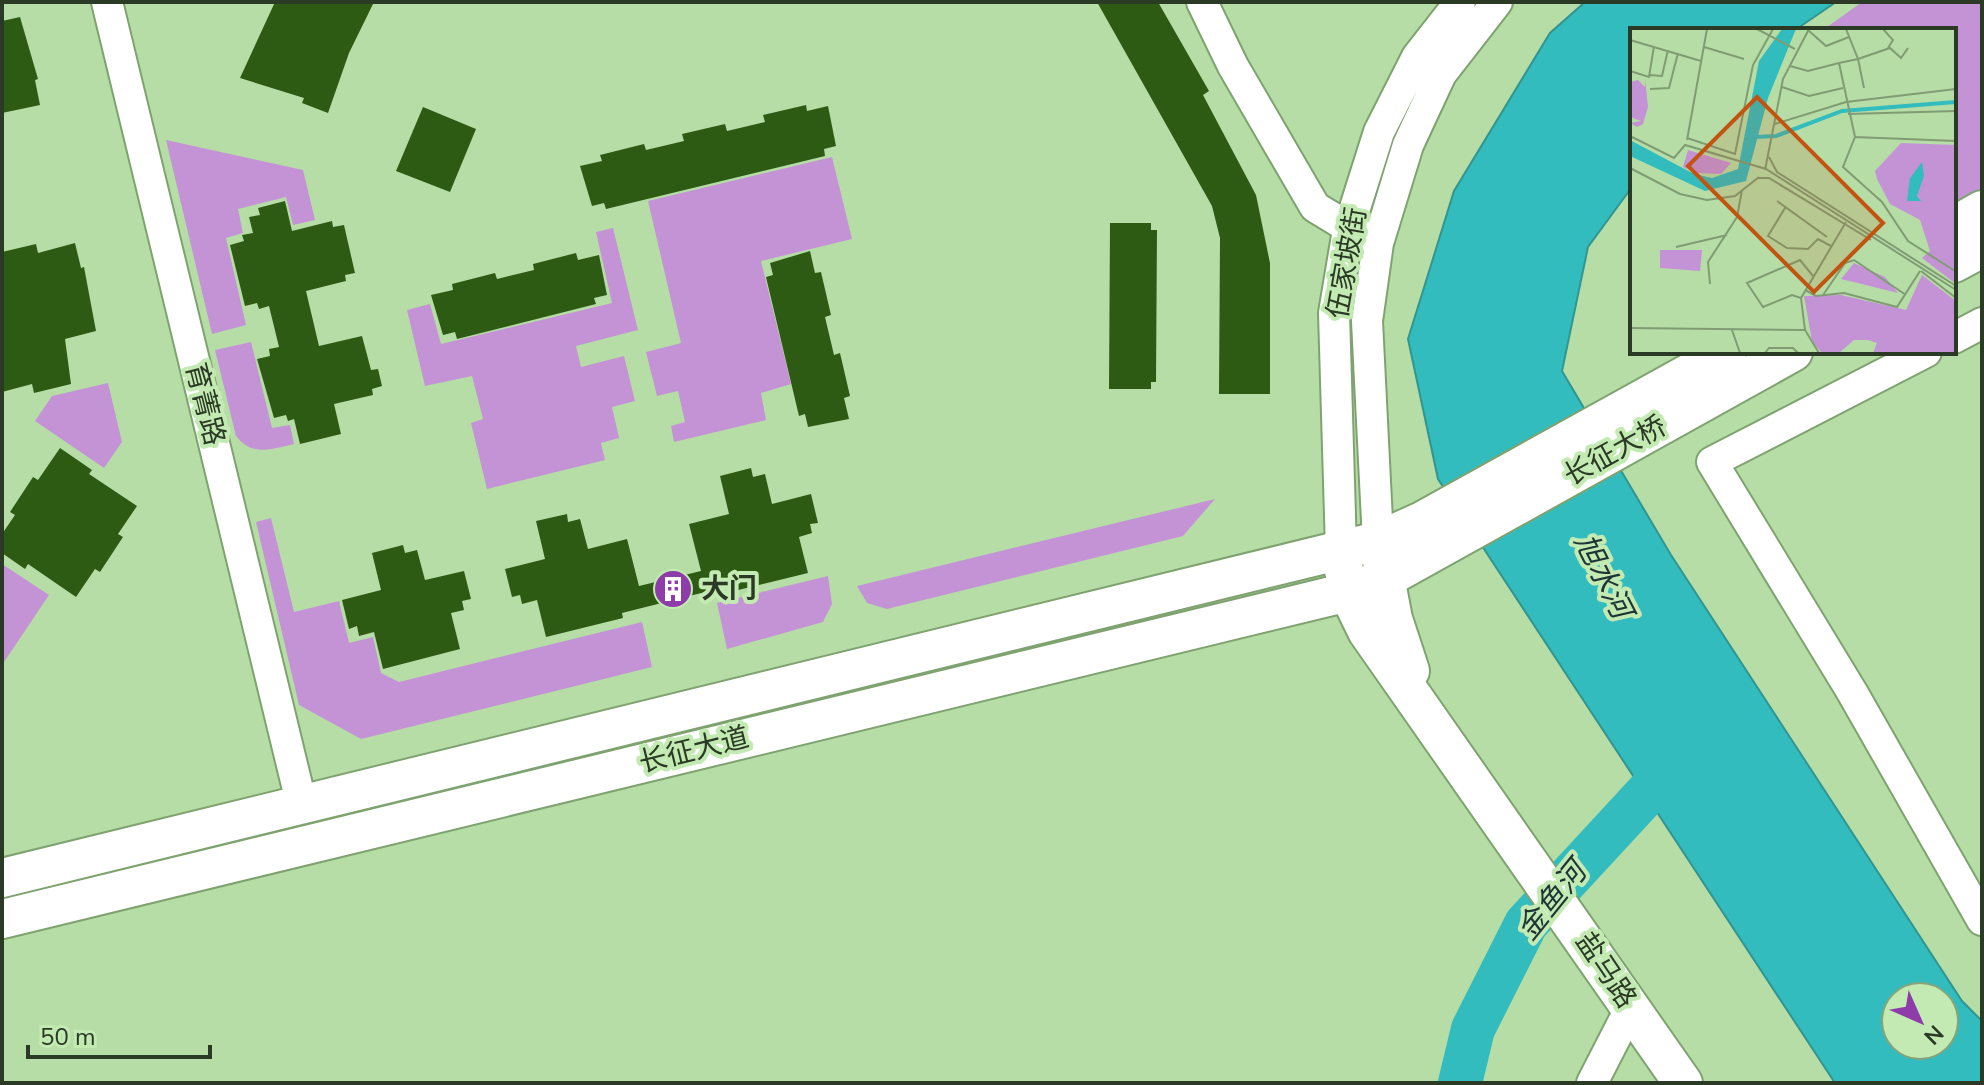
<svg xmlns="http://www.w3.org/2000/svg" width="1984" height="1085" font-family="'Nunito Sans','Noto Sans SC',sans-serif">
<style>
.green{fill:#c393d6}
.water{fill:#33bcbe;stroke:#319590;stroke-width:2;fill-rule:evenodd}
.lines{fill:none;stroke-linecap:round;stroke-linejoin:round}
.river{stroke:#33bcbe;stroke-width:44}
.building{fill:#2e5b14}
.minor-casing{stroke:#7fa370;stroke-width:34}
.major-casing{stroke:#7fa370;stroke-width:42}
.minor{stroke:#fff;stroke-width:30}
.major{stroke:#fff;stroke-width:38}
.labels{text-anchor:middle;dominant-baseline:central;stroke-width:8;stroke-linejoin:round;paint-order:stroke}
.street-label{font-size:28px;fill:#2b3a25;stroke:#c3eab3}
.poi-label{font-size:28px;font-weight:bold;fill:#2b3a25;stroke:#c3eab3;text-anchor:start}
.water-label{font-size:30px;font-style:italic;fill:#1e3535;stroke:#c3eab3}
.inset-river{fill:none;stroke:#33bcbe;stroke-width:4}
.inset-road{fill:none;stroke:#7f9c73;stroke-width:2}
.view{fill:#c25311;fill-opacity:0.15;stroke:#c25311;stroke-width:4}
.inset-edge{fill:none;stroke:#2b3a25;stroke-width:4}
</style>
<rect width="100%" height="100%" fill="#b7dda7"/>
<path class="green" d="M 1862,2 L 1982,2 L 1982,195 L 1954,210 L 1954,30 L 1823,30 Z
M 166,140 L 303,170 L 315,220 L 293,225 L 286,197 L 238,209 L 243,233 L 226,238 L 246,325 L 212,334 Z
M 832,157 L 852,239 L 761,261 L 791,384 L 761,393 L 766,420 L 674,442 L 671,426 L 685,422 L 678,391 L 657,396 L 646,352 L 681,343 L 648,201 Z
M 613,228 L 638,330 L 576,346 L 581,367 L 624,356 L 635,401 L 612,407 L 619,438 L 601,443 L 605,460 L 487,489 L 471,423 L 483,419 L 472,376 L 425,386 L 407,310 L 430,304 L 441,344 L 612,303 L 596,232 Z
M 251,342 L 272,428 L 290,425 L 294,444 C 272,449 252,457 236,436 L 215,350 Z
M 108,383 L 122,442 L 104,468 L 35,421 L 52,396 Z
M 1215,499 L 1183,536 L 887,609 L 867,603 L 857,586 Z
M 271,518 L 294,612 L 339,601 L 349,643 L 373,637 L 381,673 L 399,682 L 642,622 L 652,667 L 361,739 L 299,705 L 256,522 Z
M 2,564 L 49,595 L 2,665 Z
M 828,576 L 832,604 L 823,622 L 727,649 L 717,603 Z"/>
<path class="water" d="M 1585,2 L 1836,2 L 1795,30 L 1632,30 L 1632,187 L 1588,247 L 1562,371 L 1671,555 L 1962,1001 L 1982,1021 L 1982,1083 L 1835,1083 L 1438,479 L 1408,339 L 1454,191 L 1550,33 ZM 1896,997 L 1944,997 L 1944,1045 L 1896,1045 Z"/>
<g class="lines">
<path class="river" d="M 1460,1083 L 1473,1029 L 1526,924 L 1684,753"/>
</g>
<path class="building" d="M 275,2 L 374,2 L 349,53 L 328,113 L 302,103 L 304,98 L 240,78 Z
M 1097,2 L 1158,2 L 1209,91 L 1203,95 L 1256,195 L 1270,263 L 1270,394 L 1219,394 L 1220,238 L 1212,206 Z
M 20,17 L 38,79 L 35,80 L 40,105 L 2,113 L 2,21 Z
M 806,105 L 807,111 L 828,106 L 836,146 L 824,149 L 825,156 L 606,209 L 604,203 L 592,206 L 580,166 L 602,161 L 600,155 L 644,144 L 646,150 L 684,141 L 682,134 L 725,124 L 727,131 L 765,122 L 763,115 Z
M 423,107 L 476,129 L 450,192 L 396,171 Z
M 285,201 L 292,231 L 332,221 L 333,227 L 344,225 L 355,273 L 345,275 L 346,281 L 306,291 L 319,346 L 362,336 L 371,370 L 378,369 L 382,386 L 372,389 L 373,395 L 334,404 L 341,434 L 300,444 L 294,419 L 288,421 L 286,415 L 274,418 L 257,359 L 270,356 L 269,349 L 279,347 L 269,306 L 259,309 L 257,303 L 245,306 L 230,245 L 244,241 L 242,235 L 253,233 L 249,217 L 260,215 L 258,208 Z
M 1110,223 L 1151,223 L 1151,230 L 1157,230 L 1156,382 L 1151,382 L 1151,389 L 1109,389 Z
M 75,243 L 81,268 L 84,267 L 96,331 L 65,339 L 71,384 L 34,393 L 32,384 L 2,392 L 2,252 L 36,244 L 38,253 Z
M 810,251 L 815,273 L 821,272 L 831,315 L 825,317 L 834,355 L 840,353 L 850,396 L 844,398 L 849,419 L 808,427 L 805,414 L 799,416 L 766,277 L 773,275 L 770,263 Z
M 576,253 L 578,260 L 599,255 L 607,295 L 594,298 L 596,304 L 457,339 L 455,332 L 443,335 L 431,295 L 453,290 L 452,284 L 495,273 L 497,279 L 534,270 L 533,264 Z
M 60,448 L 92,470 L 89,474 L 137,506 L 118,534 L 123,537 L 100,572 L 95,569 L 76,597 L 28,564 L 25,569 L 2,553 L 2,534 L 15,515 L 10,512 L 33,477 L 38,480 Z
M 751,468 L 753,477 L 765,474 L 772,504 L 811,494 L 818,523 L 810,524 L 812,533 L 799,537 L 808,573 L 730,592 L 729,586 L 622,613 L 623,618 L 546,637 L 537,600 L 522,604 L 520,595 L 512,597 L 505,569 L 545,559 L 536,521 L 567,514 L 568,522 L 580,519 L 588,549 L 627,539 L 639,586 L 701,571 L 689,524 L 729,514 L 720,476 Z
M 403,545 L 405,553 L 417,550 L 425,580 L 464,571 L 471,599 L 462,601 L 464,610 L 451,613 L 460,649 L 383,669 L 374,632 L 359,636 L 357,626 L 349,629 L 342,600 L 381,590 L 372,553 Z"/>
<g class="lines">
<defs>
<path id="minor" d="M 107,2 L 302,806
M 1202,2 L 1233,66 L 1315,207 L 1366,238
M 1954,338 L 1982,323
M 1926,352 L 1712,462 L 1852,692 L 1982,920
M 1378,541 L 1367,321 L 1378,243 L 1408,145 L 1441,74 L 1497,2
M 1341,550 L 1334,313 L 1348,230 L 1379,132 L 1417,57 L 1460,2
M 1592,1083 L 1631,1007"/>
<path id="major" d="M 1954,226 L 1982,210
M 1954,263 L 1982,248
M 1381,556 L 1393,619 L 1410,671
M 1344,570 L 1348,592 L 1367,631 L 1683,1083
M 2,878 L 1378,541 L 1422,521 L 1727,352
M 2,919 L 1348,592 L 1385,579 L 1793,352"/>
</defs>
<use href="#minor" class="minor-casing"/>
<use href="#major" class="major-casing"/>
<use href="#minor" class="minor"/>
<use href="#major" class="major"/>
</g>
<defs>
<symbol id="building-disc" viewBox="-11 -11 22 22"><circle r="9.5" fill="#8e3caa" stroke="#c3eab3"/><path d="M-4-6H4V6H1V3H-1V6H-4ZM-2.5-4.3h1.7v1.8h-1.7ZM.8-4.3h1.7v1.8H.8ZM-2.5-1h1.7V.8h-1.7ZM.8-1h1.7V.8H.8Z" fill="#fff"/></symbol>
</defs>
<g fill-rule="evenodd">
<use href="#building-disc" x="651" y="567" width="44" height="44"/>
</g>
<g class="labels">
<g class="street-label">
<text transform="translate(1347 263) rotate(-80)">伍家坡街</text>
<text transform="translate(205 404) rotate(76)">育菁路</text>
<text transform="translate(1615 451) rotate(-29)">长征大桥</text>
<text transform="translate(694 750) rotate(-14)">长征大道</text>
<text transform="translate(1606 970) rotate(56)">盐马路</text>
</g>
<g class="poi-label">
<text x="701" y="589">大门</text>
</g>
<g class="water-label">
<text transform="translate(1603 576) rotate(63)">旭水河</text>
<text transform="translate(1552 901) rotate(-51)">金鱼河</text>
</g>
</g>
<g transform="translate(1630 28)">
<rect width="326" height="326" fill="#b7dda7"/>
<path d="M 15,50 L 18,79 L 13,96 L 7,99 L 0,95 L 11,93 L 0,89 L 0,54 L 8,52 L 15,59 ZM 271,115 L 326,117 L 326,256 L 292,230 L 300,223 L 290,192 L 260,176 L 247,151 L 245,143 ZM 58,122 L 101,135 L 91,146 L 66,145 L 53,139 ZM 30,222 L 72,222 L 70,243 L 30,240 ZM 224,235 L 255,249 L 268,265 L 211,251 ZM 292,247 L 326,273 L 326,325 L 243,325 L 247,315 L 238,312 L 224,312 L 209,325 L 192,325 L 182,313 L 174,268 L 211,267 L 276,282 Z" fill="#c393d6"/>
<path d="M 152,1 L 166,1 L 138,70 L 116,153 L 75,163 L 0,128 L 0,112 L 64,146 L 82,150 L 108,141 L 129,33 ZM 292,134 L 294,148 L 287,168 L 291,173 L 277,173 L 280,150 Z" fill="#33bcbe"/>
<path class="inset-river" d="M 125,109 L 146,108 L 212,83 L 326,74"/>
<path class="inset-road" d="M 127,1 L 165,21M 216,1 L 228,31 L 209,35 L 225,109 L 326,113M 253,1 L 263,12 L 258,20M 178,2 L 196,18 L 219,9M 0,12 L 71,33M 74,19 L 114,31M 160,38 L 178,43 L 209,35M 0,43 L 19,49 L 24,18M 19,47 L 32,48 L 38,22M 152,59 L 179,68 L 213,60M 234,60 L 228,31 L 260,20 L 271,30 L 278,20M 20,61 L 39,60 L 48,25M 218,86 L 326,83M 145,96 L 216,74 L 326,61M 0,108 L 44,130 L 55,117 L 136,141 L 326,262M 225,109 L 213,139 L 252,174 L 278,213 L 325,243M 57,110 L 105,126 L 123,37 L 143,1M 57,112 L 77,1M 139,129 L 147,144 L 326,258M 0,140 L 50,166 L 77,172 L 105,168 L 129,149M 135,142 L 153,51 L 179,1M 128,150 L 139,150 L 241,212M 147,173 L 197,209M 155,180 L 138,208 L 157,220 L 178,221 L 188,211 L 201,218M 46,219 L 97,207M 291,243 L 326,270M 80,256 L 78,234 L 107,189 L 112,162M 175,262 L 186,268 L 214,265 L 267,279 L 290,243M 193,267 L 215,235 L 224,232 L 276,267M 171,270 L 162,267 L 133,279 L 117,255 L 170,232 L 183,248M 0,300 L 175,302M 102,302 L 110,325M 135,325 L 139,320 L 163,320 L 168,325M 189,325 L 175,302 L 171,270 L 216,194"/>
<path class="view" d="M 127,69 L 253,195 L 184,264 L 58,138 Z"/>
<rect width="326" height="326" class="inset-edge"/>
</g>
<rect width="1984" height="1085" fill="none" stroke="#2b3a25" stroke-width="8"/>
<g transform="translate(1920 1021) rotate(135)"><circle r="38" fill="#c3eab3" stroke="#86a47a" stroke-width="2"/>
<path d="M0-6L14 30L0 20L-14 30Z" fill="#8e3caa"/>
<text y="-12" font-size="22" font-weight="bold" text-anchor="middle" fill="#2b3a25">N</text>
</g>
<path d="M28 1045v12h182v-12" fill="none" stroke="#2b3a25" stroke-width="4"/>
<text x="40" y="1045" font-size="24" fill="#2b3a25" stroke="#c3eab3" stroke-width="6" paint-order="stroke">50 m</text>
</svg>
